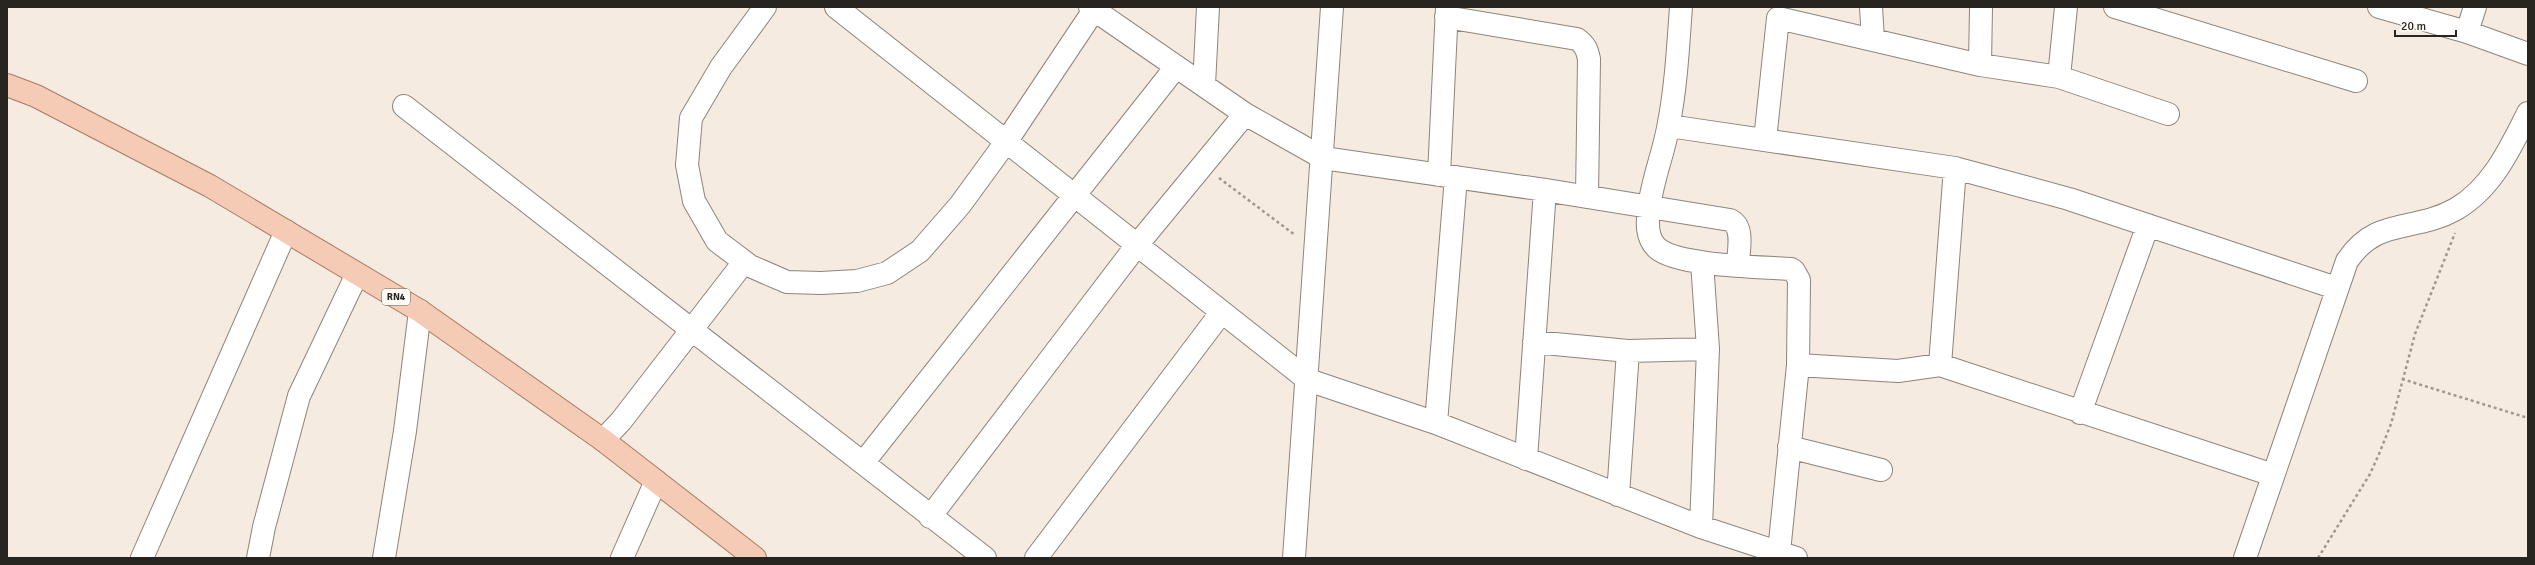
<svg xmlns="http://www.w3.org/2000/svg" width="2535" height="565" font-family="Signika,sans-serif">
<style>
.lines{fill:none;stroke-linecap:round;stroke-linejoin:round}
.minor-casing{stroke:#8e847a;stroke-width:24}
.tertiary-casing{stroke:#8e847a;stroke-width:24}
.primary-casing{stroke:#a97a62;stroke-width:24}
.path{stroke:#a09890;stroke-width:2.5;stroke-dasharray:3 3;stroke-linecap:butt}
.minor{stroke:#fff;stroke-width:22}
.tertiary{stroke:#fff;stroke-width:22}
.primary{stroke:#f5cbb6;stroke-width:22}
.labels{text-anchor:middle;dominant-baseline:central;stroke-width:3.5;stroke-linejoin:round;paint-order:stroke}
.shield{fill:#fefaf5;stroke:#686460;stroke-width:1}
.shield-label{font-size:10px;font-weight:bold;fill:#282420}
</style>
<rect width="100%" height="100%" fill="#f6ebe0"/>
<g class="lines">
<defs>
<path id="minor" d="M 765,7 L 721,67 L 691,118 L 687,165 L 694,201 L 717,241 L 750,266 L 787,282 L 821,283 L 857,281 L 887,273 L 920,251 L 960,205 L 1006,142 L 1094,10
M 836,7 L 1308,380 L 1436,423 L 1701,527 L 1796,558
M 1090,7 L 1245,114 L 1323,158 L 1545,190 L 1730,220 C 1745,227 1738,251 1738,265
M 1681,7 C 1678,48 1676,88 1668,128 C 1663,155 1652,181 1649,208 C 1647,222 1646,238 1657,248 C 1677,266 1761,267 1791,269 L 1794,271 L 1799,280 L 1798,365 L 1779,552
M 1871,7 L 1873,40
M 2115,7 L 2356,81
M 2379,7 L 2467,32 L 2528,54
M 1446,17 L 1577,39 C 1585,45 1587,49 1589,59 L 1587,197
M 2467,32 L 2475,7
M 1980,65 L 1981,7
M 2059,77 L 2168,114
M 1204,85 L 1208,7
M 404,106 L 985,558
M 1669,126 L 1955,168
M 1765,140 L 1778,18 L 1980,65 L 2059,77 L 2066,7
M 1439,175 L 1447,7
M 1534,342 L 1628,351 L 1708,349
M 1798,365 L 1898,371 L 1940,365 L 2273,475
M 1940,365 L 1955,168 L 2069,199 L 2336,288
M 2080,413 L 2148,225
M 1436,423 L 1456,177
M 603,440 L 621,421 L 744,262
M 1789,447 L 1881,470
M 1526,459 L 1545,190
M 863,463 L 1176,67
M 1618,495 L 1628,351
M 930,517 L 1137,245 L 1245,114
M 1701,527 L 1708,349 L 1702,262
M 142,558 L 286,231
M 258,558 L 264,527 L 299,396 L 357,274
M 384,558 L 405,431 L 420,311
M 622,558 L 656,481
M 1036,558 L 1221,313
M 2245,558 L 2347,261 C 2377,216 2414,233 2456,209 C 2492,188 2510,149 2528,113"/>
<path id="tertiary" d="M 1294,558 L 1332,7"/>
<path id="primary" d="M 7,85 L 36,96 L 210,186 L 420,311 L 603,440 L 755,558"/>
</defs>
<use href="#minor" class="minor-casing"/>
<use href="#tertiary" class="tertiary-casing"/>
<use href="#primary" class="primary-casing"/>
<path class="path" d="M 1219,178 L 1295,235
M 2402,379 L 2528,418
M 2318,558 L 2370,474 L 2379,454 L 2391,424 L 2415,334 L 2455,233"/>
<use href="#minor" class="minor"/>
<use href="#tertiary" class="tertiary"/>
<use href="#primary" class="primary"/>
</g>
<g class="labels">
<rect class="shield" x="382" y="289" width="28" height="16" rx="3"/>
<g class="shield-label">
<text x="396" y="297">RN4</text>
</g>
</g>
<rect width="2535" height="565" fill="none" stroke="#282420" stroke-width="16"/>
<path d="M2395 30v6h61v-6" fill="none" stroke="#282420" stroke-width="2"/>
<text x="2401" y="30" font-size="12" fill="#282420" stroke="#fefaf5" stroke-width="3" paint-order="stroke">20 m</text>
</svg>
